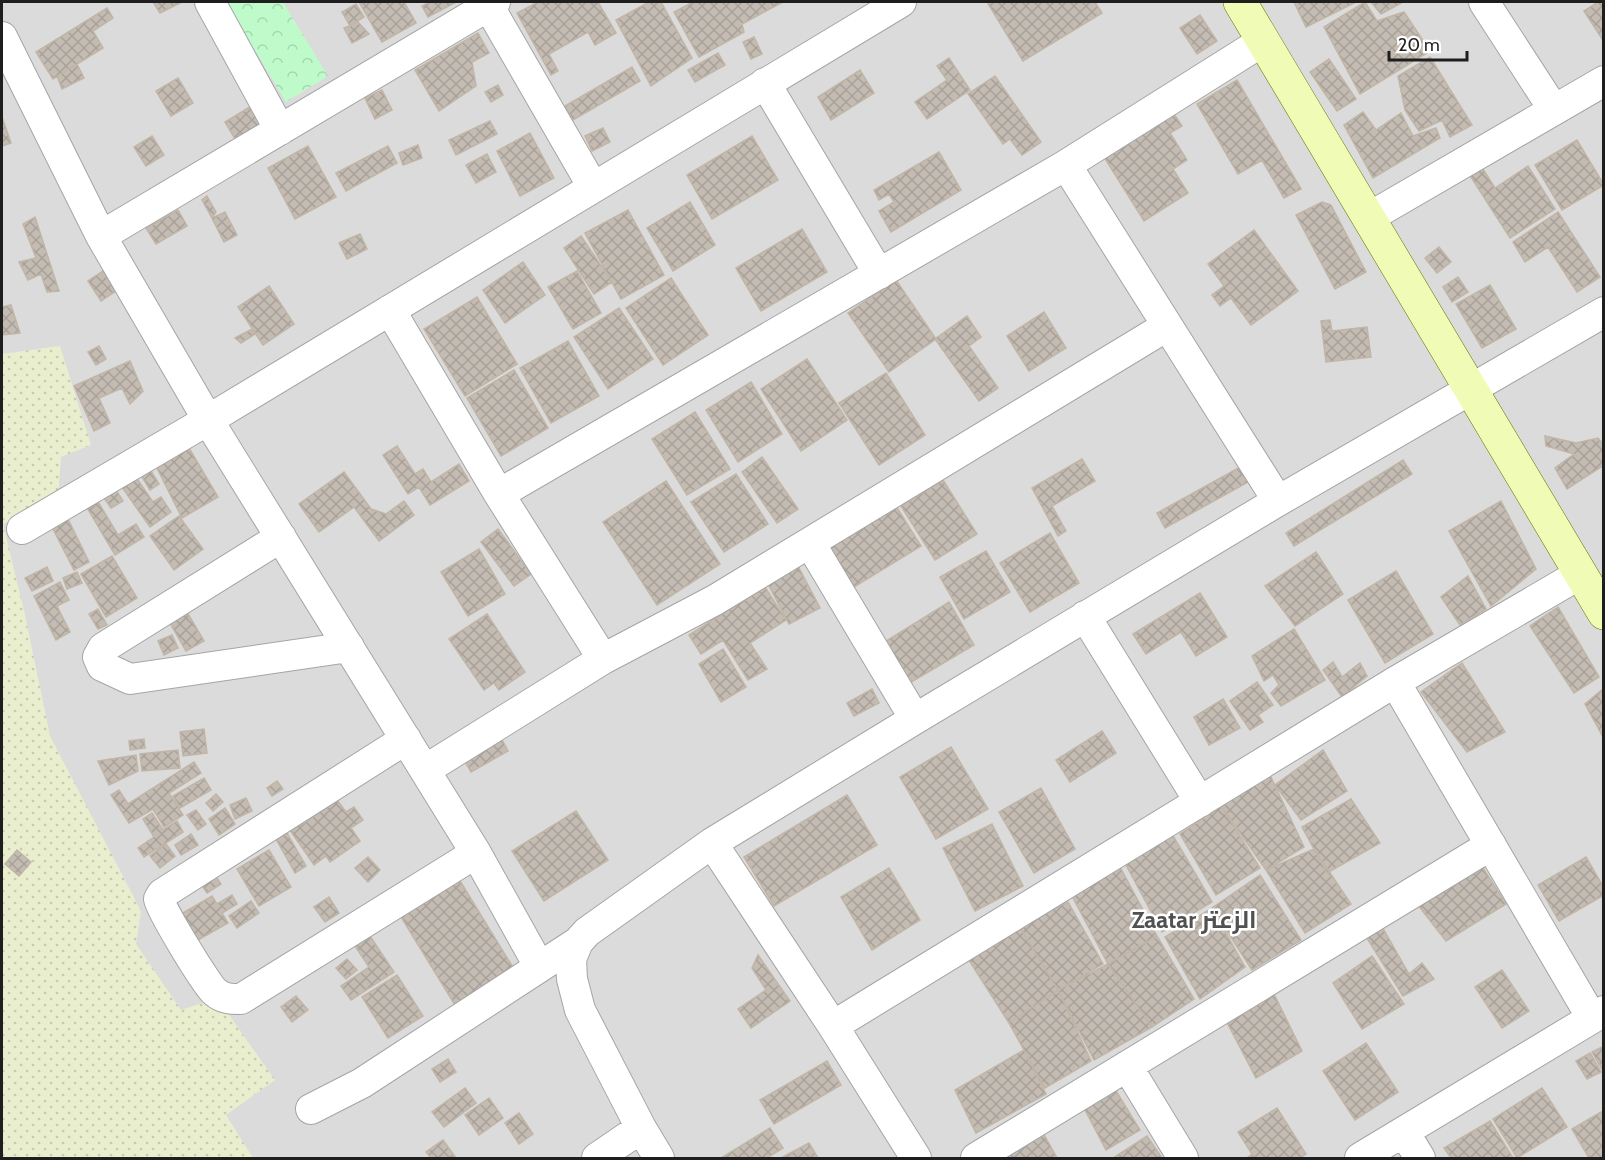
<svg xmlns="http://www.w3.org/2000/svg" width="1605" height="1160" font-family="Cabin,Cairo,sans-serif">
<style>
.residential{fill:#dcdbdb}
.farmland{fill:url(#farmland-dots)}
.park{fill:url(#park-crowns)}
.building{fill:url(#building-cross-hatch);stroke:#c1b5a6;stroke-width:1.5}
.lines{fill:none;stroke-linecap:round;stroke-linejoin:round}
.street-casing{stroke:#a5a5a5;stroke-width:32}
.secondary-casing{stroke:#5e7802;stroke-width:34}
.street{stroke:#fff;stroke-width:30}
.secondary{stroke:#f0fbb6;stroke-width:33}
.labels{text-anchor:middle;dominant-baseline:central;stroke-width:5;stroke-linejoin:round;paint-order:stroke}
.district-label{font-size:24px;font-weight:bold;fill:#515151;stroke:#fff}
</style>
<defs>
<pattern id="farmland-dots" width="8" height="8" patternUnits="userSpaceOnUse" patternTransform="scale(1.5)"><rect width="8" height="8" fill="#e9efce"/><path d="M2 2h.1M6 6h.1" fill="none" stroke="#c7ccb0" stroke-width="1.8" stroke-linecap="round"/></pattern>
<pattern id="park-crowns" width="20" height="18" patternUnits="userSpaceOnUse" patternTransform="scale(1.5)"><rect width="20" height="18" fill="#bffbca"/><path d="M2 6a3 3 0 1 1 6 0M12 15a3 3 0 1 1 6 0" fill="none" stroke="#a4d7ad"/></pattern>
<pattern id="building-cross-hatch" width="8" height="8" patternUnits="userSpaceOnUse" patternTransform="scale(1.5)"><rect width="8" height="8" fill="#c4bcb3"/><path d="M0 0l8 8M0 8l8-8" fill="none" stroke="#a8a19a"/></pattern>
</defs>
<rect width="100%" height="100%" fill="#efede4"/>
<path class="residential" d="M 2,2 L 1603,2 L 1603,1158 L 2,1158 Z"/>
<path class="farmland" d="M 60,346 L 91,445 L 61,457 L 58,498 L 3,524 L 25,615 L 50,736 L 141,911 L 136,944 L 181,1010 L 217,998 L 275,1080 L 226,1115 L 253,1158 L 2,1158 L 2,354 Z"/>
<path class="park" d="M 226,2 L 283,2 L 328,76 L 286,102 Z"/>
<path class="building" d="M 153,2 L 182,2 L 160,13 Z
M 359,2 L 404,2 L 416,23 L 382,42 Z
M 430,2 L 456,2 L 428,17 L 422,6 Z
M 538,2 L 598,2 L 616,33 L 595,45 L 588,32 L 549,54 L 558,71 L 551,75 L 517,13 Z
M 649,2 L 661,2 L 692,58 L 651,86 L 616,20 Z
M 693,2 L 783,2 L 742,24 L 744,32 L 699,57 L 674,12 Z
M 987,2 L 1095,2 L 1102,13 L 1023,61 Z
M 1294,2 L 1356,2 L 1306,27 Z
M 1365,2 L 1377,21 L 1404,12 L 1430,51 L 1360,94 L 1324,27 Z
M 1371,2 L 1403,2 L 1381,14 Z
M 1598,2 L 1604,2 L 1604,42 L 1584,11 Z
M 356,4 L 364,17 L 350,26 L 342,12 Z
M 107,8 L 113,18 L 93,31 L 103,48 L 53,79 L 36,52 Z
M 1200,15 L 1217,41 L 1197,54 L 1180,28 Z
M 357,21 L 369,34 L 352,43 L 344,28 L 350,26 Z
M 478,33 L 489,53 L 472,62 L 476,86 L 439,111 L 415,70 Z
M 754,37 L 762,54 L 751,59 L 743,42 Z
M 718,53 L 725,65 L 695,82 L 688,70 Z
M 1430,57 L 1472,125 L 1450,137 L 1442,120 L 1419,131 L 1405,110 L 1398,76 Z
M 949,58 L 970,90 L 927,119 L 915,102 L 947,80 L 937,66 Z
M 1329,59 L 1356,99 L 1337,111 L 1310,72 Z
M 77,64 L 84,78 L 62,89 L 57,76 Z
M 632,67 L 640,81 L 573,120 L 565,106 Z
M 860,70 L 874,93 L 831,120 L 818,97 Z
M 995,76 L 1041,142 L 1022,155 L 1010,139 L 1003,144 L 968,94 Z
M 178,78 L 193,103 L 171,116 L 156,91 Z
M 1237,80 L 1301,189 L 1284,198 L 1262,160 L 1238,174 L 1197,104 Z
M 498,85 L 503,95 L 491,102 L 485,92 Z
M 382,90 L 392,110 L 375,119 L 365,98 Z
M 253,105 L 263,122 L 235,139 L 225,122 Z
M 1363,112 L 1376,130 L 1401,113 L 1413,136 L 1436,128 L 1440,138 L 1373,178 L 1344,125 Z
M 1174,114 L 1182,126 L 1170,133 L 1187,160 L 1173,169 L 1188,193 L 1144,221 L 1104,157 Z
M 2,117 L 11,143 L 2,146 Z
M 490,121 L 497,134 L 456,155 L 449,140 Z
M 603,128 L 610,142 L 592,151 L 585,136 Z
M 530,133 L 554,178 L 520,196 L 497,151 Z
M 152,136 L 164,155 L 146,166 L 134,147 Z
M 752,136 L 778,180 L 712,219 L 687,175 Z
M 1577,140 L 1604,185 L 1562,210 L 1535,165 Z
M 418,145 L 422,158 L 403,165 L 399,153 Z
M 308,146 L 336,197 L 295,219 L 268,168 Z
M 388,146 L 397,163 L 346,191 L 336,173 Z
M 939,152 L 961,190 L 891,232 L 879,211 L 894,202 L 889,194 L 879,200 L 874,190 Z
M 487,154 L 496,172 L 476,183 L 466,165 Z
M 1481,166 L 1495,188 L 1528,166 L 1555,209 L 1510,238 L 1469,174 Z
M 207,196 L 216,212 L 212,218 L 202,200 Z
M 690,202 L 715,245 L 673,271 L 647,228 Z
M 1322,202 L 1331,205 L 1366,272 L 1335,289 L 1296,215 Z
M 178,210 L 187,226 L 156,244 L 146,228 Z
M 628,210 L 664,275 L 621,299 L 585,233 Z
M 225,212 L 237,235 L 224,242 L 212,218 Z
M 1558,212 L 1600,277 L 1577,292 L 1548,247 L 1525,262 L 1513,242 Z
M 35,217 L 59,291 L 47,292 L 41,274 L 28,280 L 19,262 L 36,258 L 23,224 Z
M 802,229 L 827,272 L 761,311 L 736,268 Z
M 1254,230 L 1298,291 L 1251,325 L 1231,298 L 1220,306 L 1212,295 L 1224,286 L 1208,264 Z
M 360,234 L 367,249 L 347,259 L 339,243 Z
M 581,236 L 612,282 L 594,294 L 564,248 Z
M 1439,247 L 1451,262 L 1437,273 L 1425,258 Z
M 523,262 L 545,295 L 505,323 L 483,290 Z
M 103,271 L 116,291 L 101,301 L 88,281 Z
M 577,271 L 601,313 L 573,329 L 548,287 Z
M 1458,277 L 1468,292 L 1452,302 L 1443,287 Z
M 671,278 L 708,335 L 663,365 L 626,308 Z
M 896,280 L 936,339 L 889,372 L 848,313 Z
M 1490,285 L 1516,329 L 1482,348 L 1456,304 Z
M 269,286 L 294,324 L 263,345 L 238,307 Z
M 477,297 L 517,364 L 465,396 L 424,329 Z
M 11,305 L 20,333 L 2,335 L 2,307 Z
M 619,308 L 653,359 L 608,389 L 574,337 Z
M 1044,312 L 1066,348 L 1029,371 L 1007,336 Z
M 967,316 L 981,337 L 969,346 L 998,388 L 979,401 L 935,339 Z
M 1330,320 L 1332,331 L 1367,327 L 1371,357 L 1326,362 L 1321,321 Z
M 252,329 L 255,334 L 241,343 L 235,338 Z
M 568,341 L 599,396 L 551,423 L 520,368 Z
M 99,346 L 106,359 L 96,365 L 88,352 Z
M 807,359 L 847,420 L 801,451 L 761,389 Z
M 130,361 L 143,391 L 130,404 L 122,388 L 99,398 L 110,423 L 94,431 L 74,386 Z
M 514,370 L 548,428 L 501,456 L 467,398 Z
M 886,373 L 925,435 L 879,465 L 839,403 Z
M 751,382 L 782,434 L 738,462 L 706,410 Z
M 695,412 L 730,469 L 687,495 L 652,439 Z
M 1545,436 L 1576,443 L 1598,438 L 1604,445 L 1604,465 L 1567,489 L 1555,468 L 1574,454 L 1546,446 Z
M 186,443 L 218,497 L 182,518 L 153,460 Z
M 397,446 L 415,474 L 423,469 L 431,482 L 459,464 L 469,481 L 430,505 L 419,487 L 408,494 L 383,455 Z
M 762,457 L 798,509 L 777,523 L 742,472 Z
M 1082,459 L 1095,481 L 1052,506 L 1066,531 L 1058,536 L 1032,488 Z
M 1403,460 L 1412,474 L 1294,546 L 1286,533 Z
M 1242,466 L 1250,481 L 1165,528 L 1157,513 Z
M 151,471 L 159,484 L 150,490 L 142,477 Z
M 344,472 L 371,509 L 386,514 L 404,501 L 414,515 L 379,541 L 354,507 L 319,532 L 299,504 Z
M 133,473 L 153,502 L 161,497 L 171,512 L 150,527 L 119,483 Z
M 736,474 L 768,524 L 724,552 L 691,502 Z
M 943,480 L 977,534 L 935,560 L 901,506 Z
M 666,481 L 720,564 L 657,605 L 603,522 Z
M 114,487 L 123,501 L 111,508 L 102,495 Z
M 97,500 L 118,535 L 136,524 L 144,537 L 115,555 L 86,506 Z
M 1501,501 L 1536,569 L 1491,606 L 1449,531 Z
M 896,506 L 921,546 L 854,587 L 830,547 Z
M 66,515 L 89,562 L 74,570 L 50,523 Z
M 179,516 L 203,549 L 174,570 L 150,536 Z
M 498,529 L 531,574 L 514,586 L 481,542 Z
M 1050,533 L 1079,583 L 1030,612 L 1000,563 Z
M 479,549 L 505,594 L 468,616 L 441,572 Z
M 986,551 L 1010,592 L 964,619 L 940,577 Z
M 1316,552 L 1343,594 L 1295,626 L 1265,586 Z
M 112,556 L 137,598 L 106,617 L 81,574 Z
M 798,566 L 820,608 L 789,624 L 767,582 Z
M 47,567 L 53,581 L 32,591 L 25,578 Z
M 1396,571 L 1433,634 L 1385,663 L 1348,600 Z
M 77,572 L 82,583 L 67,589 L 63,578 Z
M 1468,576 L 1486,609 L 1460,625 L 1441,597 Z
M 60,582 L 69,600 L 57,606 L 70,632 L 56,640 L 34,596 Z
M 765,587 L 786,620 L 750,643 L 767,669 L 748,680 L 723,640 L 701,654 L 689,635 Z
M 1200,593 L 1227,637 L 1196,656 L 1181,632 L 1146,654 L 1133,634 Z
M 949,602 L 974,645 L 908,684 L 883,643 Z
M 184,607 L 204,641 L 186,651 L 166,616 Z
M 1558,607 L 1599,677 L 1574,693 L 1530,626 Z
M 98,609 L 107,625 L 98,629 L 89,614 Z
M 487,614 L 525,672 L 499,690 L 494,683 L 484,690 L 449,639 Z
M 1294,629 L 1325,680 L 1281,706 L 1271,693 L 1279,685 L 1273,675 L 1264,681 L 1252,656 Z
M 172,635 L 178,648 L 164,655 L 158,641 Z
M 723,649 L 746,687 L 721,702 L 699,664 Z
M 1333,662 L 1342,677 L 1360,663 L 1367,676 L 1342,697 L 1323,670 Z
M 1462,663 L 1505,732 L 1467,752 L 1421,692 Z
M 1257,682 L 1273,705 L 1258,715 L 1263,722 L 1250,730 L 1230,701 Z
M 1604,688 L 1604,739 L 1585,704 Z
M 872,689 L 879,703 L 854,716 L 847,703 Z
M 1223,699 L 1240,728 L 1209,745 L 1194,717 Z
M 204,729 L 207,753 L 183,756 L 180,732 Z
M 1102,731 L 1116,753 L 1070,782 L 1056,760 Z
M 500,736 L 508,751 L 471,772 L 463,758 Z
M 144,739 L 145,748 L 130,750 L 129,741 Z
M 951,747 L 988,809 L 936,839 L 900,777 Z
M 178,750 L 180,768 L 142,771 L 140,754 Z
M 1323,750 L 1347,791 L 1301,820 L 1275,785 Z
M 136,755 L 138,771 L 109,785 L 98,761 Z
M 194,762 L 201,773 L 169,793 L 183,815 L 164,827 L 153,809 L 129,823 L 111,795 L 119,790 L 128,804 Z
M 1270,775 L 1304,847 L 1266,870 L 1221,806 Z
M 204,778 L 211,790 L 180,808 L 173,796 Z
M 277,781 L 283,789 L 272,796 L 267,788 Z
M 1041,788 L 1075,849 L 1034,873 L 999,812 Z
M 216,794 L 223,802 L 213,811 L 206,803 Z
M 847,795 L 877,845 L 774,906 L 744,857 Z
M 246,798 L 252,811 L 235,819 L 230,805 Z
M 1351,799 L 1380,843 L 1327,873 L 1302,827 Z
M 337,800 L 346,812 L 354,807 L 363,820 L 351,828 L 360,841 L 330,862 L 326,856 L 314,865 L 285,823 L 297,815 L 303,824 Z
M 1221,806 L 1260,868 L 1216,895 L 1180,834 Z
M 225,808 L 235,824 L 219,835 L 209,819 Z
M 196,810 L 206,824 L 198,830 L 187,815 Z
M 576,811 L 608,860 L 544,901 L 512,851 Z
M 152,813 L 163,830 L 177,821 L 183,832 L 144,857 L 138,848 L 154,837 L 143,819 Z
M 992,824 L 1023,886 L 975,911 L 943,848 Z
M 287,833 L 306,866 L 295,873 L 276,839 Z
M 191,834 L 198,845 L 181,855 L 175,845 Z
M 1172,834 L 1212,902 L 1162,932 L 1126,865 Z
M 166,844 L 175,856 L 160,868 L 150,856 Z
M 1314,849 L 1351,904 L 1305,933 L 1266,870 Z
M 17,850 L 31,862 L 19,876 L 5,864 Z
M 269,850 L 291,887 L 259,906 L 237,869 Z
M 368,857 L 380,870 L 368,882 L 355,868 Z
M 1586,857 L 1604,888 L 1604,895 L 1559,921 L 1538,885 Z
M 1478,860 L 1506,904 L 1446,941 L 1414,900 Z
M 1119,865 L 1157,936 L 1108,964 L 1072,896 Z
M 210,868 L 221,884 L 207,893 L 196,877 Z
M 889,868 L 920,920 L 872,950 L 841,897 Z
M 1260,875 L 1301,940 L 1252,970 L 1212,908 Z
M 457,876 L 517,974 L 458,1010 L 398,912 Z
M 232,895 L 237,904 L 222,913 L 228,923 L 191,944 L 176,917 L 212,896 L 217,904 Z
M 329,897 L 339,913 L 325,922 L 314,907 Z
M 251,901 L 259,913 L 237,928 L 229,916 Z
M 1068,902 L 1103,964 L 1058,990 L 1018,924 Z
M 1212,908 L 1245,967 L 1200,999 L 1165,937 Z
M 1380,923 L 1409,974 L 1422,963 L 1434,979 L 1403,996 L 1365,935 Z
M 1018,924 L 1058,990 L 1009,1023 L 965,954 Z
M 366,930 L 394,972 L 351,1000 L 341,986 L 369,967 L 351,940 Z
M 1157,936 L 1194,999 L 1152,1027 L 1108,964 Z
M 758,955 L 790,1001 L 751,1028 L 738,1009 L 766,990 L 752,968 Z
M 1372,956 L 1404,1004 L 1362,1029 L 1333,983 Z
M 347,959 L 357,970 L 346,979 L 336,968 Z
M 1108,964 L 1152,1027 L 1094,1060 L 1058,990 Z
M 1502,970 L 1529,1011 L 1502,1028 L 1475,987 Z
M 397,975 L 423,1016 L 388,1038 L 362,997 Z
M 1268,982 L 1302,1051 L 1256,1078 L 1221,1011 Z
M 1058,990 L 1091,1061 L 1045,1088 L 1009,1023 Z
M 296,996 L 308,1010 L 292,1022 L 281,1007 Z
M 1366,1043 L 1398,1092 L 1355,1120 L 1323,1071 Z
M 1604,1046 L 1604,1073 L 1592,1052 Z
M 1024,1050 L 1046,1094 L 976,1133 L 955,1090 Z
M 1590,1053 L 1601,1072 L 1587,1079 L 1576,1061 Z
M 448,1059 L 456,1072 L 440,1082 L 432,1069 Z
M 827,1061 L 841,1085 L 774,1124 L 760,1100 Z
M 1113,1086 L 1140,1130 L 1106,1150 L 1085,1110 Z
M 465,1088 L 476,1103 L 444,1127 L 432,1112 Z
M 1542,1088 L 1567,1127 L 1517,1158 L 1493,1119 Z
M 489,1098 L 503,1118 L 479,1135 L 465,1115 Z
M 1277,1108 L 1306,1154 L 1300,1158 L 1247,1158 L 1252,1154 L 1238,1132 Z
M 1601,1112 L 1604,1116 L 1604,1158 L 1589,1158 L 1572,1129 Z
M 519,1113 L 533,1134 L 519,1144 L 505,1123 Z
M 1490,1121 L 1513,1158 L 1451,1158 L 1444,1148 Z
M 770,1128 L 783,1148 L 767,1158 L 721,1158 Z
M 1041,1129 L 1057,1158 L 996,1158 Z
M 1147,1136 L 1162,1158 L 1113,1158 Z
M 443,1140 L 456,1158 L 431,1158 L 426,1152 Z
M 809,1143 L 818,1158 L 781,1158 Z"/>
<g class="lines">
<defs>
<path id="street" d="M 210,2 L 280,130
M 1484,2 L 1554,110
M 488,5 L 593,187
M 2,37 L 101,236 L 208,420 L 476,853 L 539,966
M 765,83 L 879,274
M 1066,165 L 1278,501
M 1368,218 L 1604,81
M 101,236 L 495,2
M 390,310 L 499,494 L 603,659
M 499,494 L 1066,165 L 1263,41
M 22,529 L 208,420 L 901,2
M 281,537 L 103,648 L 98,657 L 102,666 L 130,679 L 349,647
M 810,543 L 915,719
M 1085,616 L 1200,802
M 1395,682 L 1592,1018
M 406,739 L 162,894 L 159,899 C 161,910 207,986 215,992 C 223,999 231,999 241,999 L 476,853
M 425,770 L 603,659 L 715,600 L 1167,326
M 712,843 L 833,1026 L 916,1158
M 578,942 L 571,959 L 572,979 L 580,1010 L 641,1128 L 659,1158
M 833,1026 L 1395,682 L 1580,574
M 1127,1066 L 1183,1158
M 311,1109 L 362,1083 L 578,942 L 587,932 L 712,843 L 915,719 L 1278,501 L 1604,312
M 1404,1132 L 1420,1158
M 597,1158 L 641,1128
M 976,1158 L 1491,845
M 1360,1158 L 1604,1011"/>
<path id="secondary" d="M 1240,2 L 1604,613"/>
</defs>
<use href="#street" class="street-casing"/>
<use href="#secondary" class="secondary-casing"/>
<use href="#street" class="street"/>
<use href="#secondary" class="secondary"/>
</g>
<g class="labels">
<g class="district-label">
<text x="1194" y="919">Zaatar الزعتر</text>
</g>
</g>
<rect width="1605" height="1160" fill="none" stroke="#1e1e1e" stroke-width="6"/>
<path d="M1389 51v9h78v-9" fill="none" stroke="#1e1e1e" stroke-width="3"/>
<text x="1398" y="51" font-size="18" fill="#1e1e1e" stroke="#ffffff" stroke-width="4.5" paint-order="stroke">20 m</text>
</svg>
